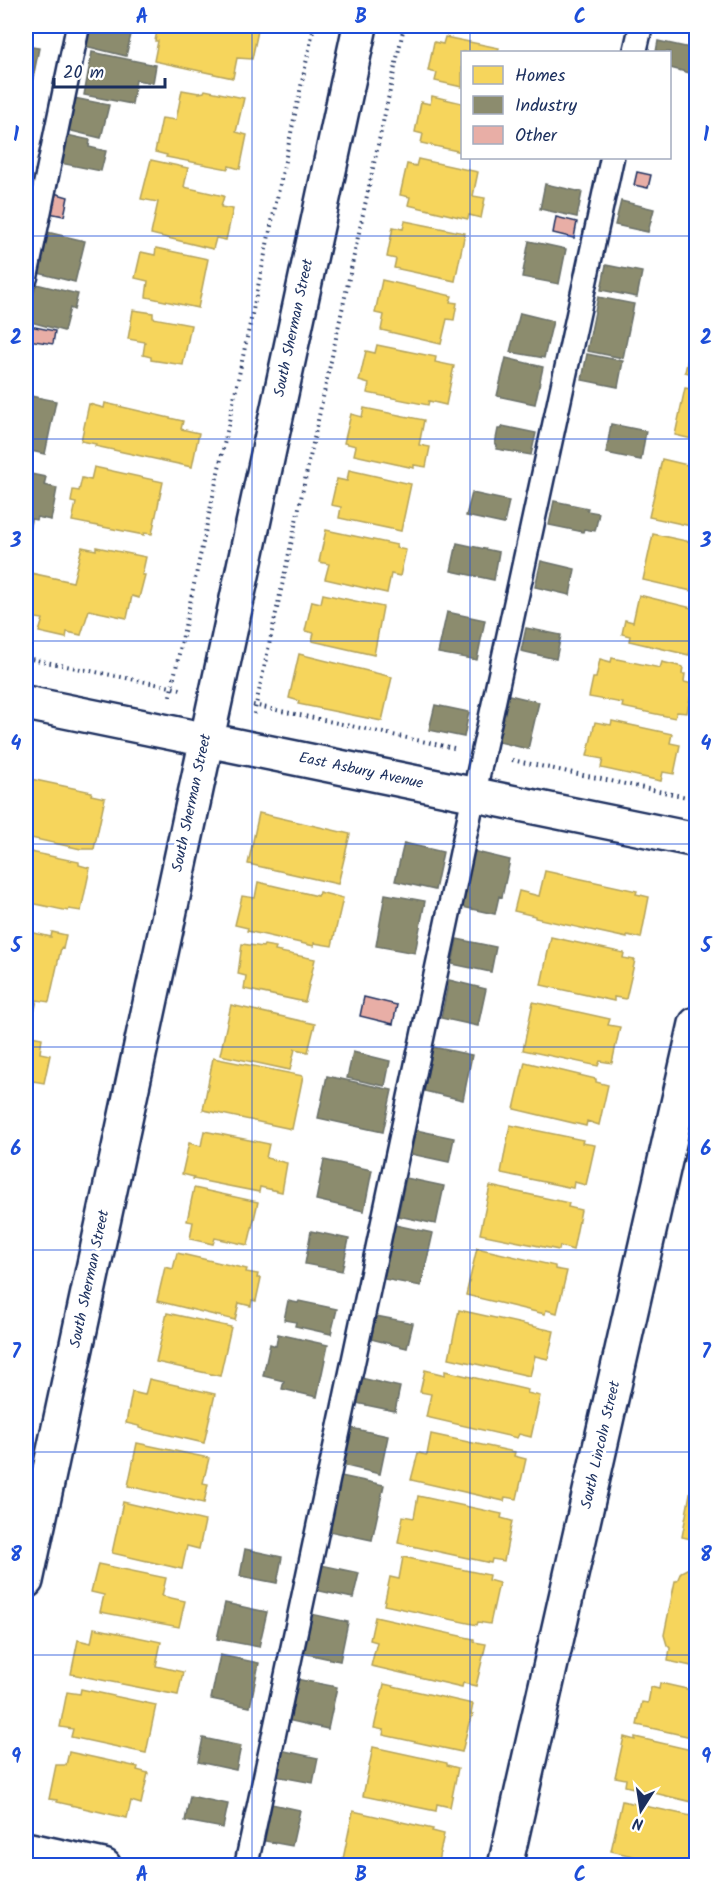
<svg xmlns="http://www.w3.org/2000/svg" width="722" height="1891" font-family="Kalam,sans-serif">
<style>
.homes{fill:#f6d55c;stroke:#b4a35d;stroke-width:1.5}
.industry{fill:#8c8c6e;stroke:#6a7069;stroke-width:1.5}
.building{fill:#e8aea6;stroke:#1b2f5e;stroke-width:1.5}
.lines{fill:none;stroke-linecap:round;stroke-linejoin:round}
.service-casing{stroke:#1b2f5e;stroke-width:27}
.minor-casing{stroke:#1b2f5e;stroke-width:38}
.path{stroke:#1b2f5e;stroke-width:4;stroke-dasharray:1.5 4.5;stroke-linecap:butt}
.service{stroke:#fff;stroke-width:22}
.minor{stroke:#fff;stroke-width:33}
.grid{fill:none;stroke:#1d4ed8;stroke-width:1.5;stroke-opacity:0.55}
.labels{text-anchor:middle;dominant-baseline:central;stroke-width:6;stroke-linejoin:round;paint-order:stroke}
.street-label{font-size:15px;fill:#1b2f5e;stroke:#fff}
.neatline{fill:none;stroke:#1d4ed8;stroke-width:2}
.grid-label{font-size:20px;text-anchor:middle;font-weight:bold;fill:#1d4ed8}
</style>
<rect width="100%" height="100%" fill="#fff"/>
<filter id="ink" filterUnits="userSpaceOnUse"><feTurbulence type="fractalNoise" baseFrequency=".0167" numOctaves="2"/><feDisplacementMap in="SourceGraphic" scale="12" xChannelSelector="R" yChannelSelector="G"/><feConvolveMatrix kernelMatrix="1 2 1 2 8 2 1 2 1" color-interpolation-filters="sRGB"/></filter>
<g filter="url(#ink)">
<path class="homes" d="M 158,26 L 259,26 L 252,59 L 237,58 L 233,78 L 154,61 L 158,41 L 155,41 Z
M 445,37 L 499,48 L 498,52 L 462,52 L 462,87 L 435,81 L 437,73 L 428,71 L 434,42 L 443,44 Z
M 182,90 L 199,93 L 204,92 L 205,90 L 244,98 L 236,132 L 247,135 L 240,169 L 229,166 L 228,169 L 166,157 L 167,155 L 155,152 L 162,118 L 176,120 Z
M 432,96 L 462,103 L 462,152 L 421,143 L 423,134 L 415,132 L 421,102 L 430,104 Z
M 418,159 L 478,172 L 473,196 L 485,198 L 481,218 L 469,215 L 468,219 L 408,205 L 410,197 L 400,195 L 407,164 L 416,166 Z
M 151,160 L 188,168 L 184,187 L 224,196 L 221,207 L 233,209 L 226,240 L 216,238 L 213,249 L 151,234 L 158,202 L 141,199 Z
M 405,221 L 465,233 L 455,281 L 394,268 L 396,259 L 387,257 L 393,227 L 403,229 Z
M 156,248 L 208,259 L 198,308 L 146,297 L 148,281 L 135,278 L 141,252 L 155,255 Z
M 382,280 L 452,296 L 450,302 L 457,303 L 454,320 L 447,319 L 441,344 L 381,330 L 384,315 L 375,313 Z
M 133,310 L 153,313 L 153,318 L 191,325 L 183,365 L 151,360 L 151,357 L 143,355 L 145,342 L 128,339 Z
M 696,323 L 696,375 L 685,372 Z
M 377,345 L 436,357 L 435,362 L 454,366 L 446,405 L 429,401 L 428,405 L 367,393 L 369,384 L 359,381 L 366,351 L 375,353 Z
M 685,388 L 696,390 L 696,440 L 675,435 Z
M 105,403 L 183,421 L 181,429 L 199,433 L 192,467 L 95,446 L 96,444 L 81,441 L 89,404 L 104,408 Z
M 364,408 L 424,420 L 419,445 L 430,447 L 426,467 L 414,465 L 414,468 L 354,455 L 356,446 L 344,443 L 351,414 L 362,417 Z
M 662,459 L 696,467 L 696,527 L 649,517 Z
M 94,467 L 163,482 L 152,534 L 144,533 L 144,535 L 72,521 L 76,503 L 71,502 L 73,490 L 79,491 L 82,478 L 91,480 Z
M 349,470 L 411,484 L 401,531 L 339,518 L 341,507 L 331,505 L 337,479 L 347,481 Z
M 326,530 L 397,545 L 396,548 L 406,550 L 400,576 L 391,574 L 387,593 L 325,579 L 329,564 L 319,562 Z
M 653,534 L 696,543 L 696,592 L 643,580 Z
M 82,547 L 96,550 L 96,547 L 146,557 L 142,575 L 145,575 L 139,598 L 132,596 L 127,618 L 89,610 L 81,635 L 67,632 L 66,638 L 39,632 L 43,619 L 30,617 L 27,629 L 26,629 L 26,572 L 73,582 Z
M 323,594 L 383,607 L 374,655 L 312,641 L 314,633 L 305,631 L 312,601 L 321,603 Z
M 639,595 L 696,609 L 696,648 L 691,647 L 689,655 L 629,641 L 630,636 L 622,634 L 625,620 L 633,622 Z
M 299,654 L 392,677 L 382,721 L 298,704 L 299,701 L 289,698 Z
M 612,658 L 660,668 L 662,662 L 683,667 L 682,674 L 685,674 L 684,682 L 693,684 L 687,713 L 677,712 L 675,718 L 622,707 L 623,703 L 589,697 L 593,678 L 596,678 L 600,659 L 611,662 Z
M 612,721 L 672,734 L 670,743 L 680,745 L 674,774 L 663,772 L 661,781 L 601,768 L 603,759 L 587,756 L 595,722 L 611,725 Z
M 26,778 L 92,792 L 91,795 L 105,798 L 94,849 L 81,849 L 26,837 Z
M 259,813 L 350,834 L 338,884 L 248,864 Z
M 26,851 L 79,862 L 79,865 L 90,868 L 81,911 L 69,909 L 68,911 L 26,902 Z
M 545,871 L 637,891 L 636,894 L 649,897 L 641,938 L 627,935 L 627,938 L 535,918 L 535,916 L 514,911 L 519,891 L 539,896 Z
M 258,882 L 318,896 L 319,892 L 343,898 L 332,946 L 314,943 L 314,946 L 247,931 L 248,928 L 235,925 L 242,896 L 255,898 Z
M 26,931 L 51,937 L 52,932 L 66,935 L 63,949 L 61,948 L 49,1002 L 37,1000 L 35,1009 L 26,1007 Z
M 551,937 L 624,953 L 623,958 L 635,960 L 626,999 L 614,997 L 614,1001 L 541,985 Z
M 242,944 L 263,947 L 264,945 L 276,947 L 275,951 L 315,959 L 305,1002 L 244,989 L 246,976 L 238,974 Z
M 533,1002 L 610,1019 L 608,1025 L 620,1027 L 612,1063 L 600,1061 L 598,1066 L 523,1050 Z
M 231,1005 L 315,1024 L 308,1052 L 295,1049 L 290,1070 L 220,1055 Z
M 26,1035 L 42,1038 L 40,1053 L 50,1055 L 44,1083 L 33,1081 L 32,1087 L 26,1085 Z
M 213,1058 L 303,1076 L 292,1129 L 203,1110 Z
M 525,1062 L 596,1079 L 596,1082 L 608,1085 L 599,1125 L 587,1121 L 586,1126 L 514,1109 Z
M 510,1125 L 583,1140 L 582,1143 L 595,1145 L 586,1185 L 574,1182 L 573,1188 L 501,1173 Z
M 204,1131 L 269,1144 L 266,1158 L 287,1163 L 282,1192 L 260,1187 L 259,1192 L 193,1179 L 194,1177 L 182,1174 L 189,1143 L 201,1146 Z
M 490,1186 L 569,1203 L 568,1207 L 581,1210 L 573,1250 L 560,1246 L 559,1250 L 480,1234 Z
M 194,1188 L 258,1202 L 248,1245 L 215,1238 L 213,1244 L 190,1239 L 193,1222 L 187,1221 Z
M 477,1248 L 555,1266 L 555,1269 L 567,1271 L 557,1313 L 546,1310 L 545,1314 L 466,1295 Z
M 177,1253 L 247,1269 L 246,1272 L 258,1274 L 257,1278 L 261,1278 L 256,1301 L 252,1300 L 251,1306 L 239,1303 L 235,1320 L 157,1301 L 165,1267 L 173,1269 Z
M 459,1310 L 554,1331 L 548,1359 L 535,1356 L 530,1376 L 449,1358 Z
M 167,1313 L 231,1327 L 220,1376 L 156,1362 Z
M 425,1370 L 445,1375 L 445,1371 L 528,1390 L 527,1393 L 540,1396 L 531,1437 L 519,1434 L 517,1438 L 426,1417 L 431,1394 L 420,1392 Z
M 149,1379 L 215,1394 L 204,1443 L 139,1428 L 139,1426 L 126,1423 L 132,1392 L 145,1395 Z
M 431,1434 L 515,1452 L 514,1456 L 526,1459 L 517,1499 L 505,1497 L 504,1501 L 411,1480 L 418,1453 L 427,1455 Z
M 137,1443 L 209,1458 L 203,1483 L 208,1484 L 204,1503 L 128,1486 Z
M 691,1488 L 696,1489 L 696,1540 L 682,1537 Z
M 418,1496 L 502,1514 L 501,1518 L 512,1521 L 504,1561 L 492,1559 L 491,1563 L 398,1543 L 403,1516 L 414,1518 Z
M 123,1502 L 205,1521 L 199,1549 L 187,1546 L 182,1569 L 112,1553 Z
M 692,1554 L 696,1555 L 696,1667 L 668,1661 L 670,1648 L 667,1645 L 664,1635 L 675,1581 L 677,1581 L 681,1572 L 689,1568 Z
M 403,1557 L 489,1575 L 488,1580 L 499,1583 L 490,1624 L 478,1622 L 477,1625 L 384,1605 L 390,1577 L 399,1579 Z
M 98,1564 L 166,1578 L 162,1596 L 185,1601 L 179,1627 L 100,1612 L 104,1595 L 91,1592 Z
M 375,1617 L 474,1639 L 474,1642 L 486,1644 L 476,1686 L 463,1683 L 462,1687 L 371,1666 L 377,1642 L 370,1640 Z
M 94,1628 L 161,1642 L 156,1666 L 183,1672 L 178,1695 L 71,1674 L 78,1640 L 91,1643 Z
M 660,1683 L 696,1691 L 696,1738 L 637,1725 L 642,1702 L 648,1703 L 651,1687 L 659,1689 Z
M 384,1684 L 473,1704 L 471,1714 L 473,1714 L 470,1723 L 469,1723 L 462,1752 L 383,1735 L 384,1730 L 374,1728 Z
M 81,1689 L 156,1705 L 146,1753 L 71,1737 L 73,1729 L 60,1727 L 67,1692 L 80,1694 Z
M 624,1737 L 635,1740 L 635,1737 L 696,1751 L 696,1803 L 625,1786 L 626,1779 L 615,1777 Z
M 373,1747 L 447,1763 L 447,1765 L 458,1768 L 450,1807 L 437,1804 L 436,1811 L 363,1796 Z
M 69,1752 L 138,1767 L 137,1770 L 148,1773 L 141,1804 L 131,1801 L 127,1818 L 57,1802 L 57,1800 L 49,1799 L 56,1765 L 66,1765 Z
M 622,1801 L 696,1817 L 696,1858 L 695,1866 L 675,1866 L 611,1851 Z
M 353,1811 L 433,1829 L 432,1831 L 444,1834 L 437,1866 L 372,1866 L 343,1859 Z"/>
<path class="industry" d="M 89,26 L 133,26 L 126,56 L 85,46 Z
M 658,41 L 695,49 L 690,73 L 670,68 L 670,52 L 656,52 Z
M 26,46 L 39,48 L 31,88 L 26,87 Z
M 92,52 L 156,65 L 153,83 L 136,80 L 132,104 L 84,95 Z
M 74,98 L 109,105 L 101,138 L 67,130 Z
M 67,135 L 90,140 L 89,147 L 106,151 L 101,171 L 60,163 Z
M 545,184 L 582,192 L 577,217 L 540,209 Z
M 621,201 L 654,209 L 648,232 L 615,225 Z
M 47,232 L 85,241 L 75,282 L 38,273 Z
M 529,241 L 566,249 L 559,284 L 522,277 Z
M 606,265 L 642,272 L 637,297 L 601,290 Z
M 36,284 L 78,294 L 74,310 L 70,308 L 64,331 L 27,321 Z
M 598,297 L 634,304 L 623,358 L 587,351 Z
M 520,313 L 553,321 L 544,358 L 510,352 Z
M 587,354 L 623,361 L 618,387 L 582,380 Z
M 506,358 L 543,367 L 535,404 L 497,396 Z
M 26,395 L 56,401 L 45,454 L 26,450 Z
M 611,424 L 646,431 L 641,460 L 606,453 Z
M 502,426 L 536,433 L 531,455 L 496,449 L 497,445 L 495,444 L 498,429 L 502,429 Z
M 26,473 L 46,477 L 44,485 L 57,488 L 51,520 L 37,517 L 36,520 L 26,518 Z
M 472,493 L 509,501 L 504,524 L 466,516 Z
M 554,501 L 588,508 L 587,511 L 599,513 L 595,531 L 584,529 L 583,532 L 549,525 Z
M 26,519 L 31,520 L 26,550 Z
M 457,543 L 499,552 L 494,580 L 451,571 Z
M 541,561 L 575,569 L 570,595 L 535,587 Z
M 447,612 L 485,620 L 477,660 L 438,653 Z
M 526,628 L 561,635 L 556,659 L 521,651 Z
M 505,694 L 539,702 L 528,749 L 495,741 Z
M 435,705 L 469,712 L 464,737 L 429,730 Z
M 404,843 L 443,852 L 435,890 L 395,881 Z
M 472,851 L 510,860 L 502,897 L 499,896 L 495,914 L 462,907 Z
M 385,894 L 425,901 L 415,953 L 376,946 Z
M 457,939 L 496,947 L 491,972 L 452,964 Z
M 449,980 L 486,989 L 478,1026 L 441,1018 Z
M 433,1047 L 472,1055 L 463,1100 L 424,1091 Z
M 353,1052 L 390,1061 L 385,1086 L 347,1078 Z
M 327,1076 L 392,1090 L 383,1132 L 318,1118 Z
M 416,1130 L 454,1138 L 449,1162 L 411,1154 Z
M 324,1160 L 372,1170 L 364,1211 L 316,1200 Z
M 406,1178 L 444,1186 L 436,1224 L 398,1216 Z
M 395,1225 L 433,1233 L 421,1286 L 384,1279 Z
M 311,1231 L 349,1239 L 342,1271 L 305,1264 Z
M 288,1301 L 298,1303 L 299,1301 L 337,1309 L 331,1334 L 295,1326 L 296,1322 L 284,1320 Z
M 376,1316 L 413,1323 L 407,1348 L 371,1339 Z
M 278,1334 L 328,1345 L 317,1397 L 282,1389 L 284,1381 L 263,1376 L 270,1344 L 276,1346 Z
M 361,1378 L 400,1387 L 395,1411 L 356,1403 Z
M 351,1428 L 388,1436 L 380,1474 L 342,1465 Z
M 341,1476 L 384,1485 L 372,1540 L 329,1531 Z
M 245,1549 L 282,1557 L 277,1583 L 240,1576 Z
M 321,1565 L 359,1573 L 353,1598 L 315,1590 Z
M 225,1603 L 267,1612 L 259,1647 L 217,1639 Z
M 311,1614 L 348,1622 L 340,1661 L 302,1653 Z
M 220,1655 L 259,1663 L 250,1707 L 211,1699 Z
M 296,1679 L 337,1687 L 328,1729 L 287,1720 Z
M 203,1738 L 241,1746 L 236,1770 L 198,1762 Z
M 280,1750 L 318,1758 L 313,1783 L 275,1776 Z
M 190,1796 L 228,1804 L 223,1828 L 185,1821 Z
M 262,1802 L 300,1810 L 292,1846 L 254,1839 Z"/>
<path class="building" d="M 637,172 L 651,175 L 648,188 L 634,185 Z
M 54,193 L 68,197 L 64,216 L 49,213 Z
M 556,217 L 577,222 L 574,238 L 553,233 Z
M 30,326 L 55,331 L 53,344 L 28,340 Z
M 364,997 L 397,1005 L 393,1024 L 360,1016 Z"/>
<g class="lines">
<defs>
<path id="service" d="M 635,52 L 641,26
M 26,277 L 78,26
M 246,1866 L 474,794 L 612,158"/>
<path id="minor" d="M 26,703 L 696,840
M 26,1581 L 360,26
M 26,1849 L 104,1866
M 505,1866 L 696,1024"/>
</defs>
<use href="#service" class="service-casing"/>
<use href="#minor" class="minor-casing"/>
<path class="path" d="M 26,658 L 181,689
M 170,696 L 314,26
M 253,705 L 454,748
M 254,714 L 404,26
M 512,760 L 696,799"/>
<use href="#service" class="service"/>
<use href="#minor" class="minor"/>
</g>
</g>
<path class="grid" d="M 252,26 L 252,1866M 470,26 L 470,52M 470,158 L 470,1866M 26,236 L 696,236M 26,439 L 696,439M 26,641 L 696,641M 26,844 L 696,844M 26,1047 L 696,1047M 26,1250 L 696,1250M 26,1452 L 696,1452M 26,1655 L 696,1655"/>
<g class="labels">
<g class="street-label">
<text transform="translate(294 328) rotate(-78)">South Sherman Street</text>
<text transform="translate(361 771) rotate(12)">East Asbury Avenue</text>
<text transform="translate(192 803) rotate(-78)">South Sherman Street</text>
<text transform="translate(90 1279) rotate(-78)">South Sherman Street</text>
<text transform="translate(601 1445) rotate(-77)">South Lincoln Street</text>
</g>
</g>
<rect width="722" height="1891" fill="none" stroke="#fff" stroke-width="66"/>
<rect x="461" y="51" width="210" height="108" fill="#ffffff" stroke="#a4acbf" stroke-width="1.5"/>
<rect x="473" y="66" width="30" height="18" fill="#f6d55c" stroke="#a4acbf" stroke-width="1.5"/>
<text x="515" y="81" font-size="18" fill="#1b2f5e">Homes</text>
<rect x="473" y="96" width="30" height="18" fill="#8c8c6e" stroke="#a4acbf" stroke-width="1.5"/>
<text x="515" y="111" font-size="18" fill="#1b2f5e">Industry</text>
<rect x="473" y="126" width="30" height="18" fill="#e8aea6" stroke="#a4acbf" stroke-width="1.5"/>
<text x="515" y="141" font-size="18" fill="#1b2f5e">Other</text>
<g transform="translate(641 1810) rotate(192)" stroke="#ffffff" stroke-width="4.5" paint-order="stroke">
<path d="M0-4.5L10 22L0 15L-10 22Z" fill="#1b2f5e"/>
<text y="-9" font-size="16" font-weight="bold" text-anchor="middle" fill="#1b2f5e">N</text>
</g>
<path d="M54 78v9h111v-9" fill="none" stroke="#1b2f5e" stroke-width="3"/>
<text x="63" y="78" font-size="18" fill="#1b2f5e" stroke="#ffffff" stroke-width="4.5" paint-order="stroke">20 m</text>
<rect x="33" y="33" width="656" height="1825" class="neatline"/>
<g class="grid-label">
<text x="142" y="23">A</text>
<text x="361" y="23">B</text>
<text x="580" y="23">C</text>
<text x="16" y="141">1</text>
<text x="706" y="141">1</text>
<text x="16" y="344">2</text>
<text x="706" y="344">2</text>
<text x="16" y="547">3</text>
<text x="706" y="547">3</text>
<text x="16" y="750">4</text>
<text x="706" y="750">4</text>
<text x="16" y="952">5</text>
<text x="706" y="952">5</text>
<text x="16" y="1155">6</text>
<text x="706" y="1155">6</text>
<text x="16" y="1358">7</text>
<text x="706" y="1358">7</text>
<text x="16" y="1561">8</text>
<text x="706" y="1561">8</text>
<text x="16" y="1763">9</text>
<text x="706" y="1763">9</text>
<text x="142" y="1881">A</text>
<text x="361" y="1881">B</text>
<text x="580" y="1881">C</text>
</g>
</svg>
